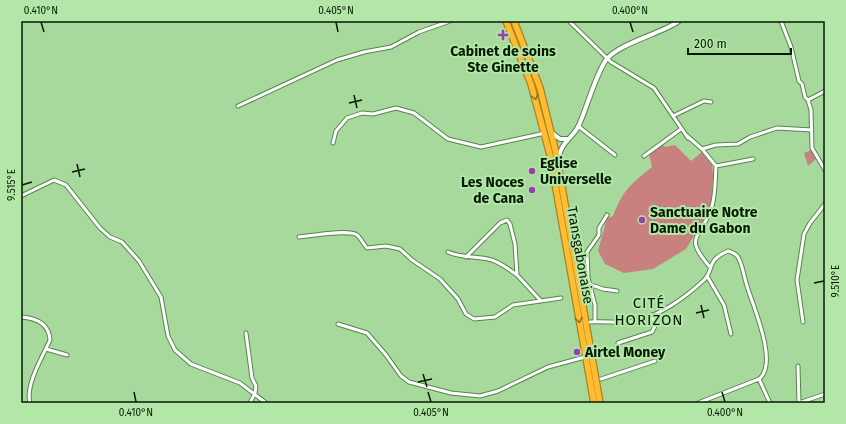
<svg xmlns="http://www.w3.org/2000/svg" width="846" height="424" font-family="'Fira Sans',sans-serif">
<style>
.green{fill:#c58382}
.forest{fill:#c98180}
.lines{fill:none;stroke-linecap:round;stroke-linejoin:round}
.street-casing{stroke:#55854b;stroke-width:5}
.secondary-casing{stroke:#55854b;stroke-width:6}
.highway-casing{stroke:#a88322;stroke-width:8}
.street{stroke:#fff;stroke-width:3}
.secondary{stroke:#fff;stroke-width:4}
.highway{stroke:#ffbc32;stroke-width:5.5}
.oneway{stroke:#8f731d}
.ticks{fill:none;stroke:#071a04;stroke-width:1.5}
.poi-dot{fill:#973faa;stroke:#b3e7a8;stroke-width:1.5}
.labels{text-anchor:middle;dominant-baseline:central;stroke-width:4;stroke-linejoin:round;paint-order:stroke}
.poi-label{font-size:14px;font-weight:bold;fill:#071a04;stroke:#b3e7a8;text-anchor:start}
.street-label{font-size:14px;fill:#071a04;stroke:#b3e7a8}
.neighbourhood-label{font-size:15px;letter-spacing:1px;fill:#071a04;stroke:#b3e7a8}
.neatline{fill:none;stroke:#071a04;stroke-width:1.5}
.ticks-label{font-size:10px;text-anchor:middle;fill:#071a04}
</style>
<rect width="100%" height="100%" fill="#a6d99b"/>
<path class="green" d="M 509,21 L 511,21 C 542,88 555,159 568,232 C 578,289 588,346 598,403 L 596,403 L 551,147 L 530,71 Z
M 811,150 L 817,158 L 808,166 L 804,153 Z"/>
<path class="forest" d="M 663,145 L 665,147 L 675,145 L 691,161 L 702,152 L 712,165 L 713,175 L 712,200 L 705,217 L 686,249 L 653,269 L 624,273 L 605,264 L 598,251 L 607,218 L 613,216 C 623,190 631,184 652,167 L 649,154 Z"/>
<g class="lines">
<defs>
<path id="street" d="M 569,21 L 611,62 L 654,88 L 688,138
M 781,21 L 791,47 L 799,81 L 802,84 L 805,97 L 808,100 L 811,110 L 812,148 L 825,170
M 808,100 L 825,91
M 238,106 L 337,60 L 364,52 L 391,47 L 419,32 L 450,21
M 673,116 L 704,101 L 711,102
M 578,126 L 615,155
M 686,135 L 702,149 L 716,145 L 738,144 L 750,137 L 777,128 L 812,130
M 333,143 L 336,131 L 347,118 L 362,113 L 373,114 L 396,108 L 414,113 L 448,139 L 481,147 L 545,133
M 702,149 L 716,166 L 753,159
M 644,156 L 681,129
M 21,196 L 54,180 L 66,185 L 100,228 L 110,237 L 122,242 L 139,261 L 161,297 L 168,336 L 175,350 L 191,364 L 240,383 L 266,403
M 299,237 C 310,236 348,229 357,235 C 361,238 363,244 367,248 L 386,246 L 400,249 L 412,260 L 440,279 L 458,299 L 466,314 L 474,319 L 495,317 L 513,305 L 561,298
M 448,252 C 461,258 474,256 488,259 C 499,261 508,269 517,275
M 466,257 L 500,223 L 507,220 L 510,224 L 515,244 L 517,275 L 541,301
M 710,267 C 683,236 700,240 711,209 C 716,196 715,179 716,166
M 707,276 L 724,305 L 731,334
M 589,284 L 603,289 L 617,291
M 21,317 C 36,318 49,323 50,340 C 43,356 25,385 30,403
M 590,322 C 604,321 617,323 630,322 C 657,318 685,298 704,280 C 715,269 705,261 728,251 C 732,252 735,253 738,257 C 743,266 744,277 747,286 C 753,306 779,364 759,379 L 698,403
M 595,322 L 595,305 L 588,278 L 587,252 L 599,235 L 599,228 L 607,215
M 803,322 L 797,280 L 804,234 L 810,223 L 825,204
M 338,324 L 367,333 L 386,355 L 401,376 L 409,382 L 451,393 L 480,396 L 498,391 L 548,367 L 585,357
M 246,333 L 252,378 L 256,386 L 255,393 L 250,403
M 618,343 L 652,332 L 655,326 L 652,315
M 46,349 L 67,355
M 798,366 L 799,403
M 601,379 L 655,361
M 759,379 L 770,403
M 799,403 L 825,394"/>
<path id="secondary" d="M 552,133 L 560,139 L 568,139
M 559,158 C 560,143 573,138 579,125 C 587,107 596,74 606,60 C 619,43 661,34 679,21"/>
<path id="highway" d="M 506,21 L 531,84 L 550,155 L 594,403
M 514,21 L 540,88 L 556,153 L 600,403"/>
</defs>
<use href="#street" class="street-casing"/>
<use href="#secondary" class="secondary-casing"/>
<use href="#highway" class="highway-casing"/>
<use href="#street" class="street"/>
<use href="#secondary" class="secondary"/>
<use href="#highway" class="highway"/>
</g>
<defs><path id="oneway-chevron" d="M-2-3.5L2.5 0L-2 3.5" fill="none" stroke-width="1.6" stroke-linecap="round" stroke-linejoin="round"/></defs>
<g class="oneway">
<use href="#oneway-chevron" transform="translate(535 97) rotate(74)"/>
<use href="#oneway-chevron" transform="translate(579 320) rotate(80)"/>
</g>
<path class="ticks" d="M 41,22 L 44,32M 336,22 L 338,32M 630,22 L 633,32M 354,95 L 357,108M 349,103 L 362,100M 77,164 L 80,177M 72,172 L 85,169M 22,185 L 32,182M 814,283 L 824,281M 701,305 L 704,318M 696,313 L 709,310M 423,374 L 427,387M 418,382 L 432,379M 134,392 L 136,402M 428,392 L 431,402M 722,392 L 725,402"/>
<g class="poi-dot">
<path d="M501 29h4v4h4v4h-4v4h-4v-4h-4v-4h4z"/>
<circle cx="532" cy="171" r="4"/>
<circle cx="532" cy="190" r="4"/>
<circle cx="642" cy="220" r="4"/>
<circle cx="577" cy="352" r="4"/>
</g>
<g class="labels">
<g class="poi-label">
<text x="503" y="51" text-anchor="middle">Cabinet de soins<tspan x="503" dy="16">Ste Ginette</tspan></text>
<text x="540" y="163">Eglise<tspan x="540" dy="16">Universelle</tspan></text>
<text x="524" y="182" text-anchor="end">Les Noces<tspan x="524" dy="16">de Cana</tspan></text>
<text x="650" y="212">Sanctuaire Notre<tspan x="650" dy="16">Dame du Gabon</tspan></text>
<text x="585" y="352">Airtel Money</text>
</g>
<g class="street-label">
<text transform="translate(580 255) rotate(80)">Transgabonaise</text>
</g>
<g class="neighbourhood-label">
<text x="649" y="303">CITÉ<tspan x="649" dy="17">HORIZON</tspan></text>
</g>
</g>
<rect width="846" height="424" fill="none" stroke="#b3e7a8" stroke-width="44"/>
<path d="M688 48v6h103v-6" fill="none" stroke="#071a04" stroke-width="2"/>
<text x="694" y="48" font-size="12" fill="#071a04" stroke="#b3e7a8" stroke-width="3" paint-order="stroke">200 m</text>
<rect x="22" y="22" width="802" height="380" class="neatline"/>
<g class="ticks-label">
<text x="41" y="14">0.410°N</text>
<text x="336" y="14">0.405°N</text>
<text x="630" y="14">0.400°N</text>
<text transform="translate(11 185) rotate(-90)" y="4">9.515°E</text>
<text transform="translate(835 281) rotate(-90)" y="4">9.510°E</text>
<text x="136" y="416">0.410°N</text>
<text x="431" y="416">0.405°N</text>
<text x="725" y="416">0.400°N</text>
</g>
</svg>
